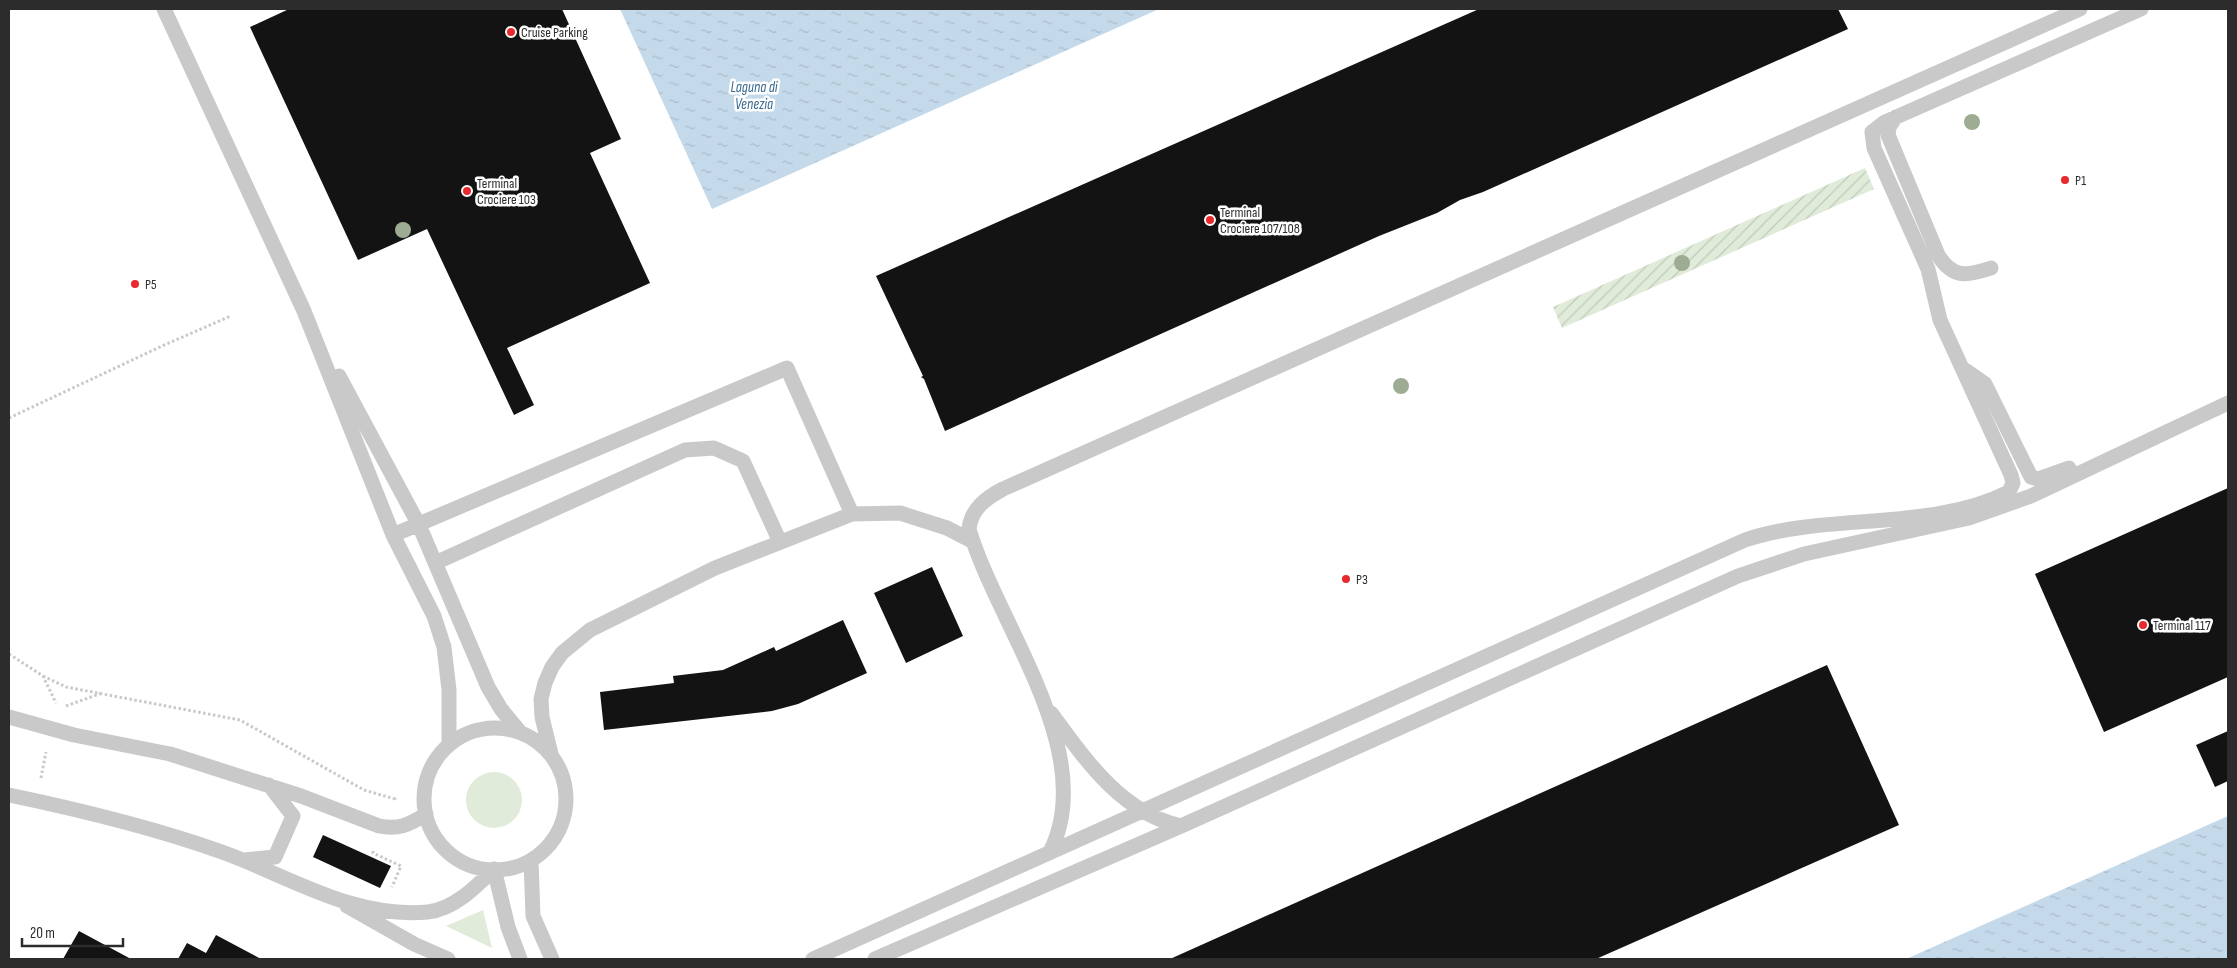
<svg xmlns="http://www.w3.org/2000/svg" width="2237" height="968" font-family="'Sofia Sans Condensed',sans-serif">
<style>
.green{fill:#e1ebd9}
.garden{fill:url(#garden-furrows)}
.water{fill:url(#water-ripples)}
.building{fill:#131313}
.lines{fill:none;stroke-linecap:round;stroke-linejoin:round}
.path{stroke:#c9c9c9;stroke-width:3;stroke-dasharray:2.5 2.5;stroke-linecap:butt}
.lane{stroke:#c9c9c9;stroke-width:15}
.tree{fill:#9dac92}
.poi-dot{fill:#e8292e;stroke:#fff;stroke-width:2}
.labels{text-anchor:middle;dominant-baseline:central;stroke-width:5;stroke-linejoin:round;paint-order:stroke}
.poi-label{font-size:14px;fill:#2c2c2c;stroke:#fff;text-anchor:start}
.water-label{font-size:15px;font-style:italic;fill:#396a8f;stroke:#fff}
</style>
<defs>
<pattern id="garden-furrows" width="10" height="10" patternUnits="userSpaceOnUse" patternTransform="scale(1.25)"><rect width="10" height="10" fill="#e1ebd9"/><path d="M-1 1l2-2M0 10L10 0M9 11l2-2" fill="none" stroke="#c1caba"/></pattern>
<pattern id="water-ripples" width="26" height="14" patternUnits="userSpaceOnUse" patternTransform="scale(1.25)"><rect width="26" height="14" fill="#c4daeb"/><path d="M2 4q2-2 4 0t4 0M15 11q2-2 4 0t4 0" fill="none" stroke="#a9bbca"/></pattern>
</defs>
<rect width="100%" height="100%" fill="#fff"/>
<path class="green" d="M466 800a28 28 0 1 1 56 0a28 28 0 1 1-56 0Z
M 483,910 L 492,948 L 446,926 Z"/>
<path class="garden" d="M 1865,168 L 1874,189 L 1562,328 L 1553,307 Z"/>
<path class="water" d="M 620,9 L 1159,9 L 712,209 Z
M 2228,816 L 2228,959 L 1906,959 Z"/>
<path class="building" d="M 289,9 L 562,9 L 621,139 L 590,153 L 650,283 L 507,348 L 534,405 L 514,415 L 427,229 L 358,260 L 250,27 Z
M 1479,9 L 1838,9 L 1848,29 L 1483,192 L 1460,200 L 1437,213 L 1379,236 L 945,431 L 924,379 L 921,377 L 923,376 L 876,276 Z
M 2228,488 L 2228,677 L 2104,732 L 2035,574 Z
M 932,567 L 963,636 L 906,663 L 874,593 Z
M 843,620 L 867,673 L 798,704 L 772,711 L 604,730 L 600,692 L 674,683 L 673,676 L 723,670 L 774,647 L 776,651 Z
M 1827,665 L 1899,825 L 1596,959 L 1170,959 Z
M 2228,731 L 2228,781 L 2215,787 L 2196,745 Z
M 323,835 L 391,866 L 380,888 L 313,857 Z
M 79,931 L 131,959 L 63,959 Z
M 216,935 L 261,959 L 178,959 L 187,943 L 206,953 Z"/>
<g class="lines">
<path class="path" d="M 9,418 L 162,346 L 231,316
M 9,654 L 43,676 L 56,703
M 43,676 L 66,687 L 240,720 L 364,790 L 395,799 L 394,801
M 66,706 L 102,693
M 41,778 L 46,752
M 373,851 L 373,853 L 401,866 L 392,887"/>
<path class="lane" d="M 164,9 L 304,311 L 393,535 L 434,616 L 444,647 L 449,690 L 449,744
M 1896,117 L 1889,127 L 1888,135 L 1938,255 C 1953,279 1967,276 1991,268
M 1965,370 L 1985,384 L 2031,477 L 2038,479 L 2069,468
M 339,376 L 419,525 L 488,687 L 501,709 L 520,732
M 393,535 L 787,368 L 852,514
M 435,563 L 685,450 L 714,448 L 743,461 L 780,542
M 1051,713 C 1085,759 1121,813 1181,826
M 9,717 L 74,735 L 170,754 L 301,796 L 379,826 C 398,830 409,825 426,814
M424 799a71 71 0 1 1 142 0a71 71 0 1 1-142 0Z
M 551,754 L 542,717 L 541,699 L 545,683 L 552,667 L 562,653 L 590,630 L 715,568 L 852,514 L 900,513 L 947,528 L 972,541
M 9,795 C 81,810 152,827 222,852 C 289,876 353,919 428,912 C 454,909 476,887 494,869
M 1050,852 C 1100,753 997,624 969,529 C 971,509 986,498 1003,489 L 2080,9
M 244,860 L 275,857 L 293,816 L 269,785
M 531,860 L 533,916 L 552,959
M 494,869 L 508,927 L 520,959
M 347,906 L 414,944 L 448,959
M 813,959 L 1745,540 C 1829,512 1930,532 2009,492 L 2013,483 L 2011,475 L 1940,320 L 1928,269 L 1874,148 L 1872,132 L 1885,122 L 2141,9
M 875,959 L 1181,826 L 1738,576 L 1804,554 L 1969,518 L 2031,496 L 2228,403"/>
</g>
<g class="tree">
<circle cx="1972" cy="122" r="8"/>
<circle cx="403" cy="230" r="8"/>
<circle cx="1682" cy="263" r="8"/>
<circle cx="1401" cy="386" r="8"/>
</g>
<g class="poi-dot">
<circle cx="511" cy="32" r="5"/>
<circle cx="2065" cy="180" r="5"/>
<circle cx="467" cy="191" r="5"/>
<circle cx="1210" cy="220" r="5"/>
<circle cx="135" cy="284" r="5"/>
<circle cx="1346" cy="579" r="5"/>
<circle cx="2143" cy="625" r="5"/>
</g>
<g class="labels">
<g class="poi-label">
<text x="521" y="32">Cruise Parking</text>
<text x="2075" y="180">P1</text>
<text x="477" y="183">Terminal<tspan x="477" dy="16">Crociere 103</tspan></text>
<text x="1220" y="212">Terminal<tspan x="1220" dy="16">Crociere 107/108</tspan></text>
<text x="145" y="284">P5</text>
<text x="1356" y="579">P3</text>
<text x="2153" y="625">Terminal 117</text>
</g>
<g class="water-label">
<text x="754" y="87">Laguna di<tspan x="754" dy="17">Venezia</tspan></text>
</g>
</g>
<rect width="2237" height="968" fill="none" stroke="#2c2c2c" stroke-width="20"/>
<path d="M22 938v8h101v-8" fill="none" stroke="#2c2c2c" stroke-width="2.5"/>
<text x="30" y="938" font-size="15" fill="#2c2c2c" stroke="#ffffff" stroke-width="4" paint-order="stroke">20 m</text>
</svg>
